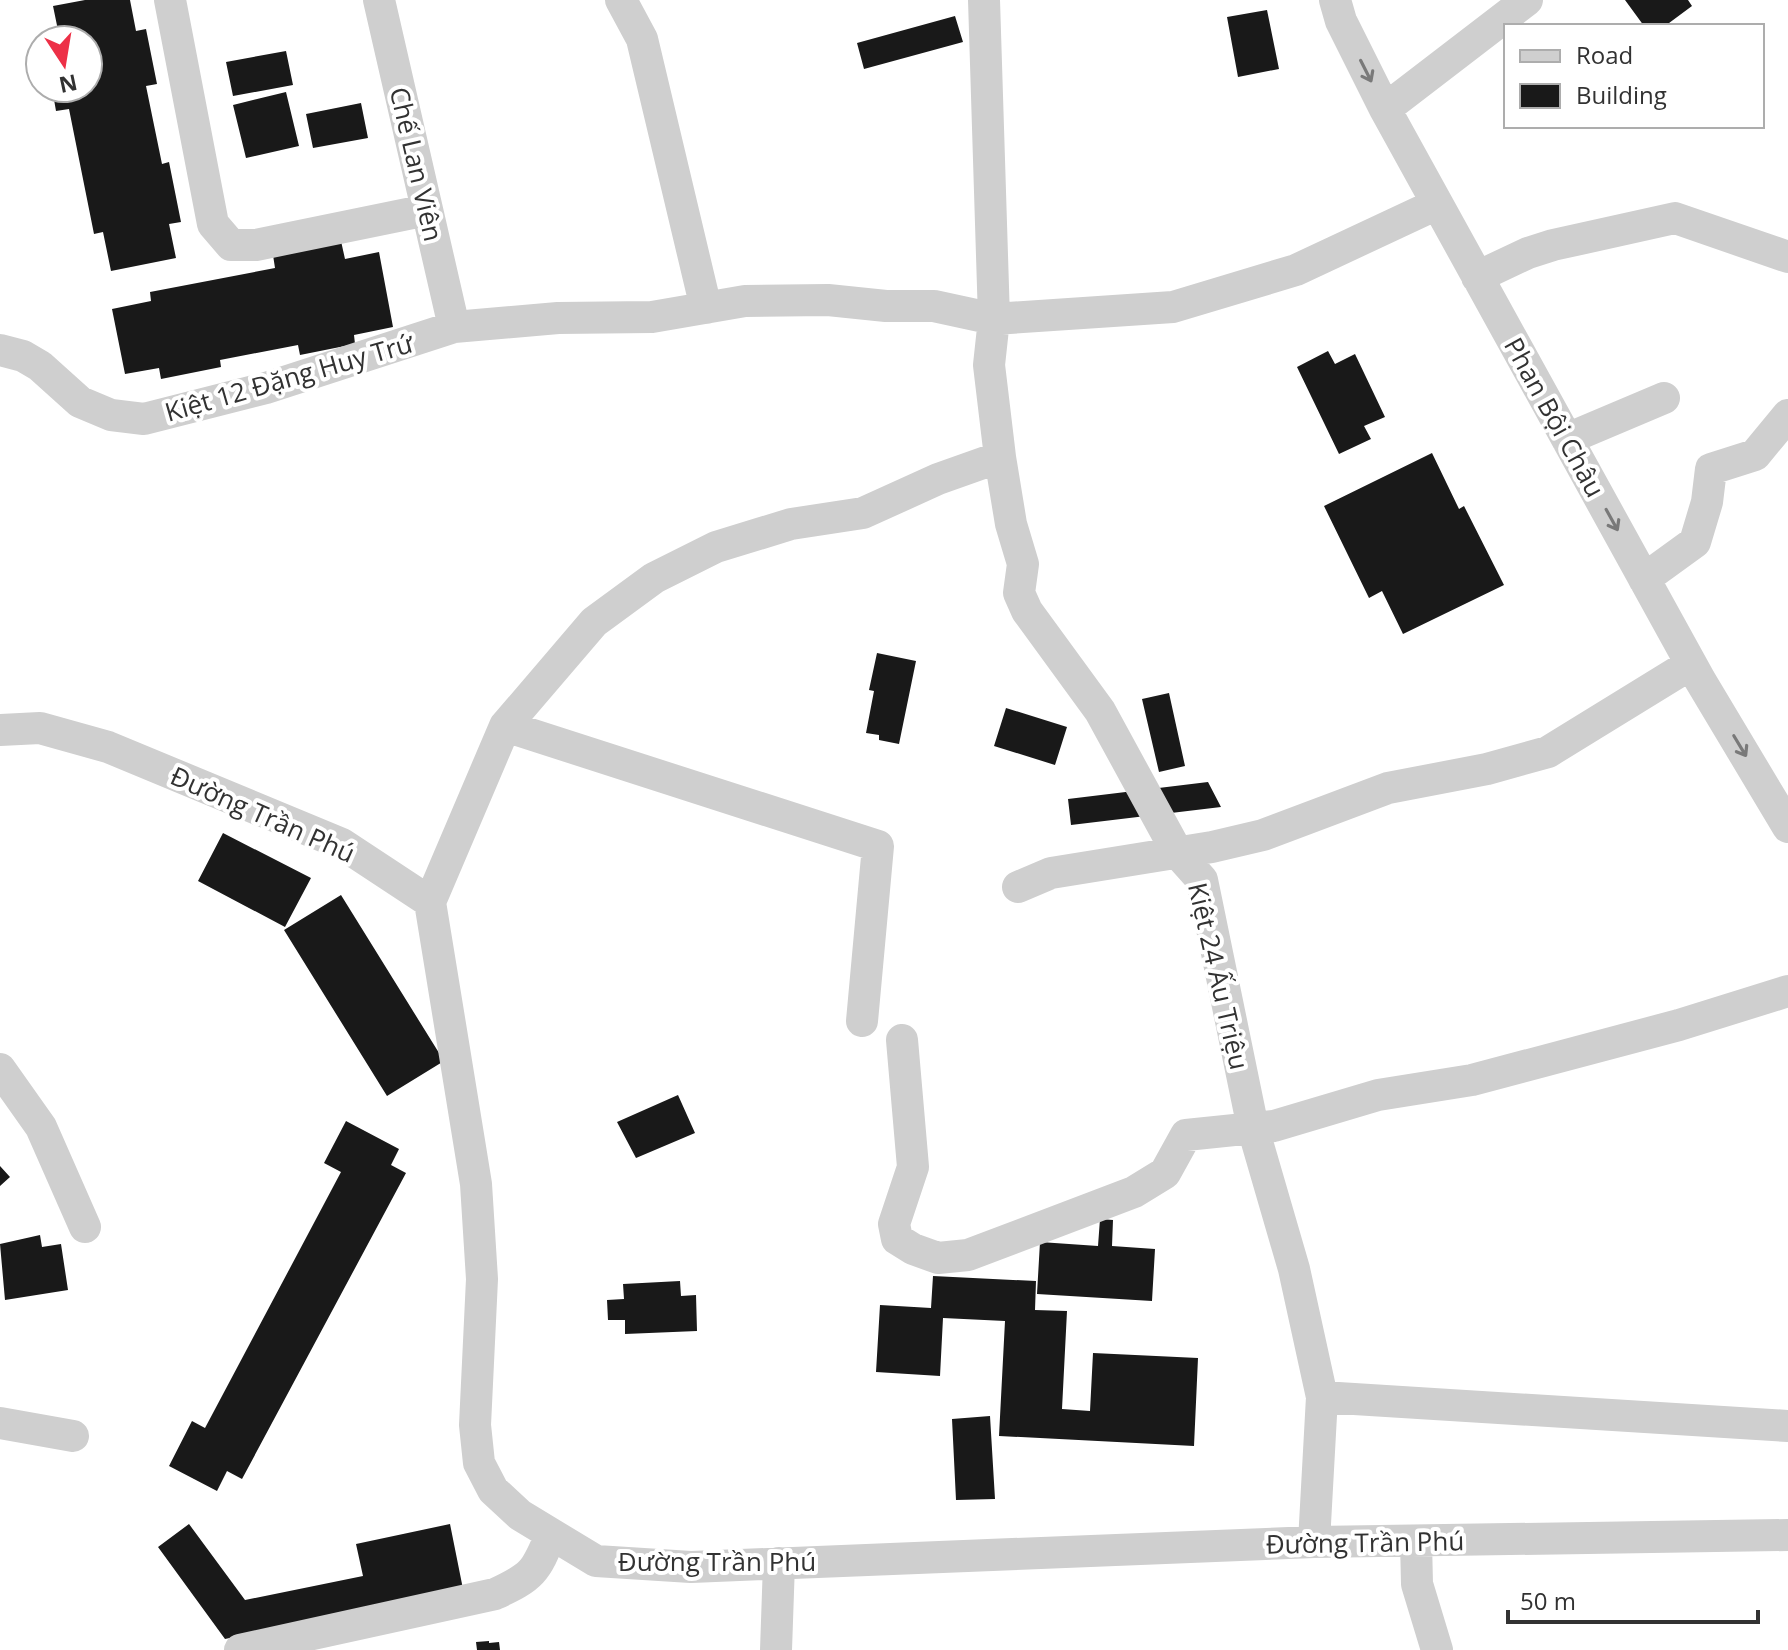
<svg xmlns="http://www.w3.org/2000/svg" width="1788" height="1650" font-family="'Open Sans',sans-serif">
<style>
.building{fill:#191919}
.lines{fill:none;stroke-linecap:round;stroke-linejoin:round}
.minor{stroke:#cfcfcf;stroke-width:32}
.oneway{stroke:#797979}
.labels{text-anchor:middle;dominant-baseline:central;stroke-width:8;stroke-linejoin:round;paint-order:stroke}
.street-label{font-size:26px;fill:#323232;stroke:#fff}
</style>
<rect width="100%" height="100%" fill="#fff"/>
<path class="building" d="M 85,0 L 130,0 L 136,31 L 146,29 L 157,84 L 146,86 L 162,164 L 169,162 L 181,222 L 169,224 L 176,258 L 111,271 L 103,232 L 94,234 L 69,109 L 56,111 L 52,88 L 88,88 L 88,40 L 60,40 L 53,6 Z
M 1625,0 L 1688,0 L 1692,6 L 1665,26 L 1644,26 Z
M 1267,10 L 1279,69 L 1238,77 L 1227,17 Z
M 955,16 L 963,42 L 864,69 L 857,43 Z
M 286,51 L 293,85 L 233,96 L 226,62 Z
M 286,92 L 299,146 L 246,158 L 233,105 Z
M 361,103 L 368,138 L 313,148 L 306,114 Z
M 341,241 L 345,259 L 379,252 L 393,327 L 354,335 L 355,344 L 300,355 L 298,345 L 220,360 L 221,367 L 161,379 L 159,368 L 125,374 L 112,309 L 151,301 L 150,292 L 275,268 L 273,255 Z
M 1328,351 L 1335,364 L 1355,354 L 1385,417 L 1364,426 L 1371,439 L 1339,454 L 1297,367 Z
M 1432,453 L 1459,509 L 1464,506 L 1504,585 L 1403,634 L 1382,591 L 1369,598 L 1324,506 Z
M 877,653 L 916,661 L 899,744 L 879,740 L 879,735 L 866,733 L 874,691 L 869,690 Z
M 1169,693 L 1185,766 L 1159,772 L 1142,699 Z
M 1006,708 L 1067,727 L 1055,765 L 994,746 Z
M 1208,782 L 1221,807 L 1071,825 L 1068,799 Z
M 223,833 L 311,878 L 285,927 L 198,881 Z
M 341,895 L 444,1061 L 387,1096 L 284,930 Z
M 678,1095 L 695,1133 L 636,1158 L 617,1122 Z
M 346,1121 L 399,1149 L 391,1165 L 406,1173 L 242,1479 L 227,1471 L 217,1491 L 169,1466 L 192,1421 L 205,1428 L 341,1172 L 324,1163 Z
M 0,1166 L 10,1177 L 0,1186 Z
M 1100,1219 L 1113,1220 L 1112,1246 L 1155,1249 L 1152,1301 L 1037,1294 L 1040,1242 L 1098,1246 Z
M 40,1235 L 42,1247 L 61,1244 L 68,1290 L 5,1300 L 0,1244 Z
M 933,1276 L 1036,1281 L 1035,1310 L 1067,1311 L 1062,1409 L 1090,1411 L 1093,1353 L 1198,1358 L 1194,1446 L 999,1436 L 1005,1321 L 943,1318 L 940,1376 L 876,1372 L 880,1305 L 931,1308 Z
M 680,1281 L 681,1296 L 696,1295 L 697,1331 L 625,1334 L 625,1320 L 608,1320 L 607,1300 L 624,1299 L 623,1284 Z
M 990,1416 L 995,1499 L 956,1500 L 952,1419 Z
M 189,1524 L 245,1600 L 363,1576 L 356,1544 L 450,1524 L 463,1589 L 225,1639 L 158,1547 Z
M 489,1641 L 489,1643 L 499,1642 L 500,1650 L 477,1650 L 476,1642 Z"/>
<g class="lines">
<path class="minor" d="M 170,0 L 213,224 L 231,245 L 256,245 L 427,210
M 379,0 L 454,327
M 621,0 L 642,39 L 706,308
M 1335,0 L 1341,21 L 1385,109 L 1700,680 L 1788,827
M 1385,109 L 1527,0
M 1477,277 L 1528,253 L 1553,245 L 1675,218 L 1788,257
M 0,350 L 23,356 L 40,366 L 80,402 L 111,415 L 144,419 L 266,388 L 454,327 L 558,318 L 652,317 L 745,301 L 828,300 L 886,306 L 934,306 L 994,319 L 1173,307 L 1296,270 L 1437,204
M 1567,439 L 1664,398
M 1000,457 L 1011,524 L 1023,564 L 1019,593 L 1027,611 L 1100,711 L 1177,852 L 1202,880 L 1253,1128 L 1294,1269 L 1322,1397
M 1644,579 L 1695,542 L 1707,502 L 1711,469 L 1755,455 L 1788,415
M 505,726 L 878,846 L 862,1021
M 0,730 L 40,728 L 108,747 L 342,844 L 430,902 L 476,1184 L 482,1279 L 475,1425 L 479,1463 L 493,1490 L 520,1515 L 596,1561 L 691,1567 L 1314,1542 L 1788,1535
M 1018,887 L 1051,873 L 1212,847 L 1263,835 L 1388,788 L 1487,769 L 1548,752 L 1691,664
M 430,902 L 505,726 L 594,622 L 654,578 L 716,547 L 791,524 L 863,513 L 938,479 L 1000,457 L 989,365 L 994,319 L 984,0
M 902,1040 L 913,1167 L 894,1224 L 897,1239 L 913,1249 L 938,1258 L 968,1255 L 1134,1192 L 1165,1173 L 1186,1135 L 1274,1126 L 1378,1095 L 1472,1080 L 1679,1025 L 1788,991
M 0,1069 L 41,1127 L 85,1227
M 0,1423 L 73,1436
M 1416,1541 L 1417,1584 L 1437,1650
M 1314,1542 L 1322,1397 L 1788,1426
M 240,1650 L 495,1594 C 532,1577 536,1572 551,1534
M 776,1650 L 779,1563"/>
</g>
<defs><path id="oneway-shaft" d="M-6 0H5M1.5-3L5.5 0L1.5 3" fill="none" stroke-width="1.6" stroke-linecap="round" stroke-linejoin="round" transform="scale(2)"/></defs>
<g class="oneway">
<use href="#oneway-shaft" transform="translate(1366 71) rotate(63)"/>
<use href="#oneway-shaft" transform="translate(1612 520) rotate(61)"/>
<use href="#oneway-shaft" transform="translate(1740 746) rotate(59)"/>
</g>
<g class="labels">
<g class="street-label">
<text transform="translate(417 164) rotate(77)">Chế Lan Viên</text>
<text transform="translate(289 377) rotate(-16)">Kiệt 12 Đặng Huy Trứ</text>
<text transform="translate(1555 417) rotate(61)">Phan Bội Châu</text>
<text transform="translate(263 814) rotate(24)">Đường Trần Phú</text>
<text transform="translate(1219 976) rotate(77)">Kiệt 24 Ấu Triệu</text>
<text transform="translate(1365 1542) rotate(-1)">Đường Trần Phú</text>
<text x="717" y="1561">Đường Trần Phú</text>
</g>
</g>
<rect x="1504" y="24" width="260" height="104" fill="#ffffff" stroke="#adadad" stroke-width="2"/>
<rect x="1520" y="50" width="40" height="12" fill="#cfcfcf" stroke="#adadad" stroke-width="2"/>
<text x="1576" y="64" font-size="24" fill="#323232">Road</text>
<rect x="1520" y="84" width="40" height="24" fill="#191919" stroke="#adadad" stroke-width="2"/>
<text x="1576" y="104" font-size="24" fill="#323232">Building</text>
<g transform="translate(64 64) rotate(168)"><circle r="38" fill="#ffffff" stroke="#adadad" stroke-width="2"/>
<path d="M0-6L14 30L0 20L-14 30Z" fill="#ed3047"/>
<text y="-12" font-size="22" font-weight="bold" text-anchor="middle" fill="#323232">N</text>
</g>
<path d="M1508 1610v12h250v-12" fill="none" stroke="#323232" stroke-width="4"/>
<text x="1520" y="1610" font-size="24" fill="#323232" stroke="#ffffff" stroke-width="6" paint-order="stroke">50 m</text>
</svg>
